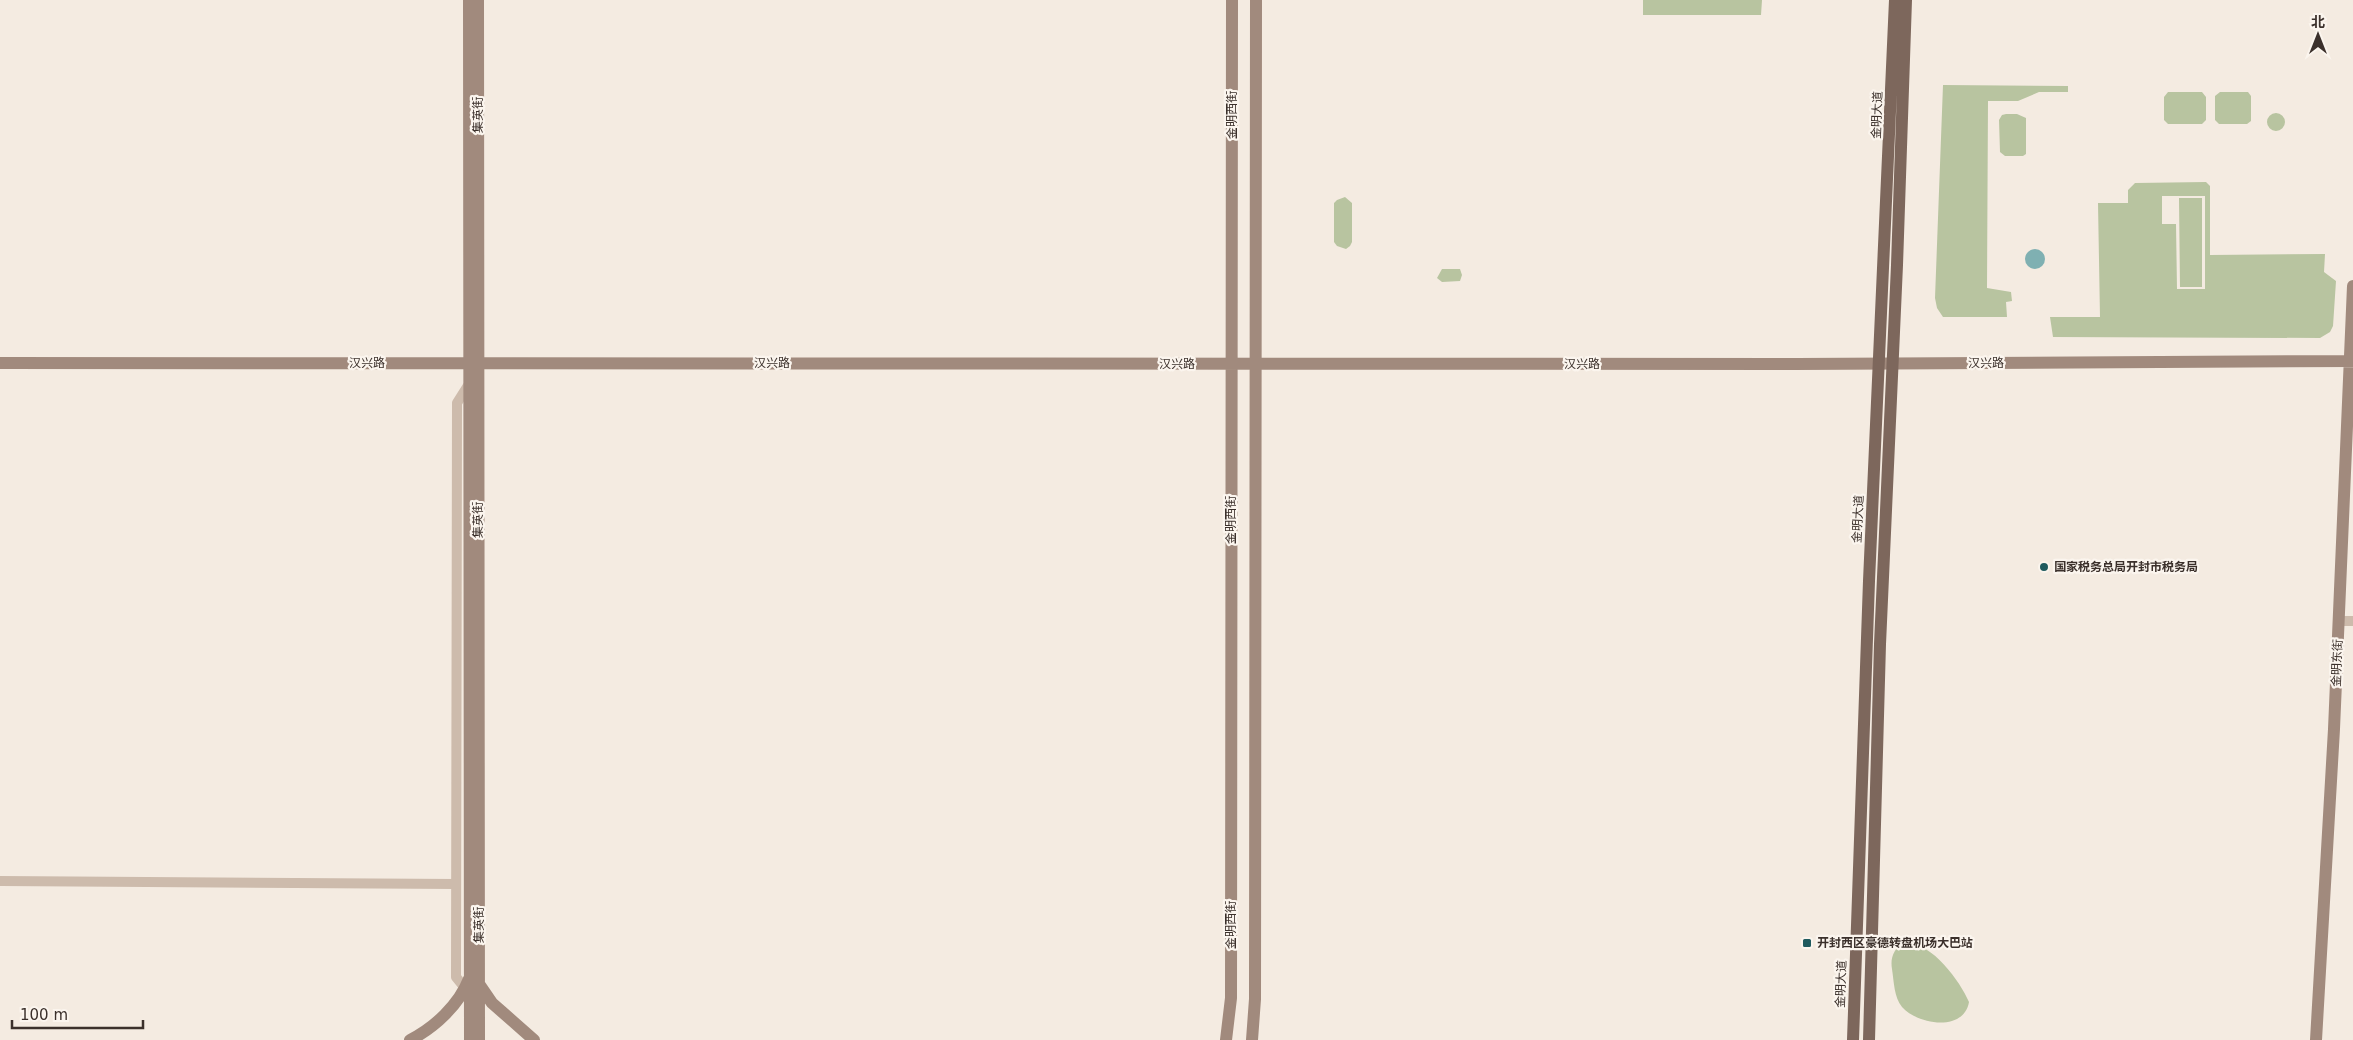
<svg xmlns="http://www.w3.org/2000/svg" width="2353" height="1040" font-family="'DejaVu Sans','Noto Sans SC',sans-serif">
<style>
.green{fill:#b8c4a0;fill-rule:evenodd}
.water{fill:#7fb0b2}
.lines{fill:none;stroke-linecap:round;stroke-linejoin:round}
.street{stroke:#cdbbac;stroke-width:10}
.secondary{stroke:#a18a7d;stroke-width:12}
.primary{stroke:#7d675c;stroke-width:12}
.poi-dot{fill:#1f5a5e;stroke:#fbf5ee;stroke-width:2}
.labels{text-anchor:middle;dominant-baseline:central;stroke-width:4.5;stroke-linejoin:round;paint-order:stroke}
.street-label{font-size:12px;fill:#3b302b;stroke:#fbf5ee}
.poi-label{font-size:12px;font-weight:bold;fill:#3b302b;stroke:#fbf5ee;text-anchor:start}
</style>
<rect width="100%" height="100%" fill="#f4ebe1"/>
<path class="green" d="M 1643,0 L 1762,0 L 1761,15 L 1643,15 Z
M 1943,85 L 2068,86 L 2068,92 L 2039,92 L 2018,101 L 1988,101 L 1987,288 L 2011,292 L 2012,301 L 2006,302 L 2007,317 L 1943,317 L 1937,308 L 1935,298 Z
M 2168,92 L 2202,92 L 2206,97 L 2206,120 L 2202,124 L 2168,124 L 2164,120 L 2164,97 Z
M 2220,92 L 2248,92 L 2251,96 L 2251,121 L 2247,124 L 2219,124 L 2215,120 L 2215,96 Z
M2267 122a9 9 0 1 1 18 0a9 9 0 1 1-18 0Z
M 2006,114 L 2017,114 L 2026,118 L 2026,154 L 2023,156 L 2005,156 L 2000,152 L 1999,120 L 2002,115 Z
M 2206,182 L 2210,186 L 2210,255 L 2325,254 L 2324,272 L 2336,281 L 2333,326 L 2330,332 L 2320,338 L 2053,337 L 2050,317 L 2100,317 L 2098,203 L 2128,203 L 2128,190 L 2135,183 ZM 2162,196 L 2205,196 L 2205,289 L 2177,289 L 2176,224 L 2162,224 Z
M 1345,197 L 1352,203 L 1352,242 L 1350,246 L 1346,249 L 1337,246 L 1334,242 L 1334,203 L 1337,200 Z
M 2179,198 L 2202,198 L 2202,287 L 2180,287 Z
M 1442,269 L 1460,269 L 1462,275 L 1460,281 L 1442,282 L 1437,278 Z
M 1904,943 C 1930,940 1960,981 1969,1002 C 1964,1032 1918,1025 1902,1007 C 1894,997 1894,982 1892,969 C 1890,958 1894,948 1904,943 Z"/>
<path class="water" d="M2025 259a10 10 0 1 1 20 0a10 10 0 1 1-20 0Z"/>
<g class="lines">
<path class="street" d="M 2339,621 L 2353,621
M 0,881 L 456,884
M 469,993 L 456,977 L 457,403 L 469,384"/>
<path class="secondary" d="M 469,0 L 470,1040
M 478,0 L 479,1040
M 0,363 L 1797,364 L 2353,361
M 479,984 L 492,1003 L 534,1040
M 410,1040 C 434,1028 459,1005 469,979
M 1226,1040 L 1231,998 L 1232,0
M 1252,1040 L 1255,999 L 1256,0
M 2316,1040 L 2334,729 L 2353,286"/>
<path class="primary" d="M 1853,1040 L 1869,581 L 1895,0
M 1869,1040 L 1880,644 L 1897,265 L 1906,0"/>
</g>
<g class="poi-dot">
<circle cx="2044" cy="567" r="5"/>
<rect x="1802" y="938" width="10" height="10" rx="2.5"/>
</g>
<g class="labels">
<g class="street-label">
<text transform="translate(478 115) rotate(-90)">集英街</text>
<text transform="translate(1232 115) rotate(-90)">金明西街</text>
<text transform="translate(1877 115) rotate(-88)">金明大道</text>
<text x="367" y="363">汉兴路</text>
<text x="772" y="363">汉兴路</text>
<text x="1986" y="363">汉兴路</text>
<text x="1177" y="364">汉兴路</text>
<text x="1582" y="364">汉兴路</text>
<text transform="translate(1858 519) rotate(-87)">金明大道</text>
<text transform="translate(478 520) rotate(-90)">集英街</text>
<text transform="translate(1231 520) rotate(-90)">金明西街</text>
<text transform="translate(2337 663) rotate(-88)">金明东街</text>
<text transform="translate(479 925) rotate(-90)">集英街</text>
<text transform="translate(1231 925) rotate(-90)">金明西街</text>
<text transform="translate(1841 984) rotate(-88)">金明大道</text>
</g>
<g class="poi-label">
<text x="2054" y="567">国家税务总局开封市税务局</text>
<text x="1817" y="943">开封西区豪德转盘机场大巴站</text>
</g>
</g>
<g transform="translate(2318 35)" stroke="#fbf5ee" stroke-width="4" paint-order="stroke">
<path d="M0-4L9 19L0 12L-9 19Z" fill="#3b302b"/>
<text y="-8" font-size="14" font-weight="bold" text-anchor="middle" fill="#3b302b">北</text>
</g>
<path d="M12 1020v8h131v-8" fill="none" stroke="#3b302b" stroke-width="2.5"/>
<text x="20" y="1020" font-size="15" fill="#3b302b" stroke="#fbf5ee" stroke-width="4" paint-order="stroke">100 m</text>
</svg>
